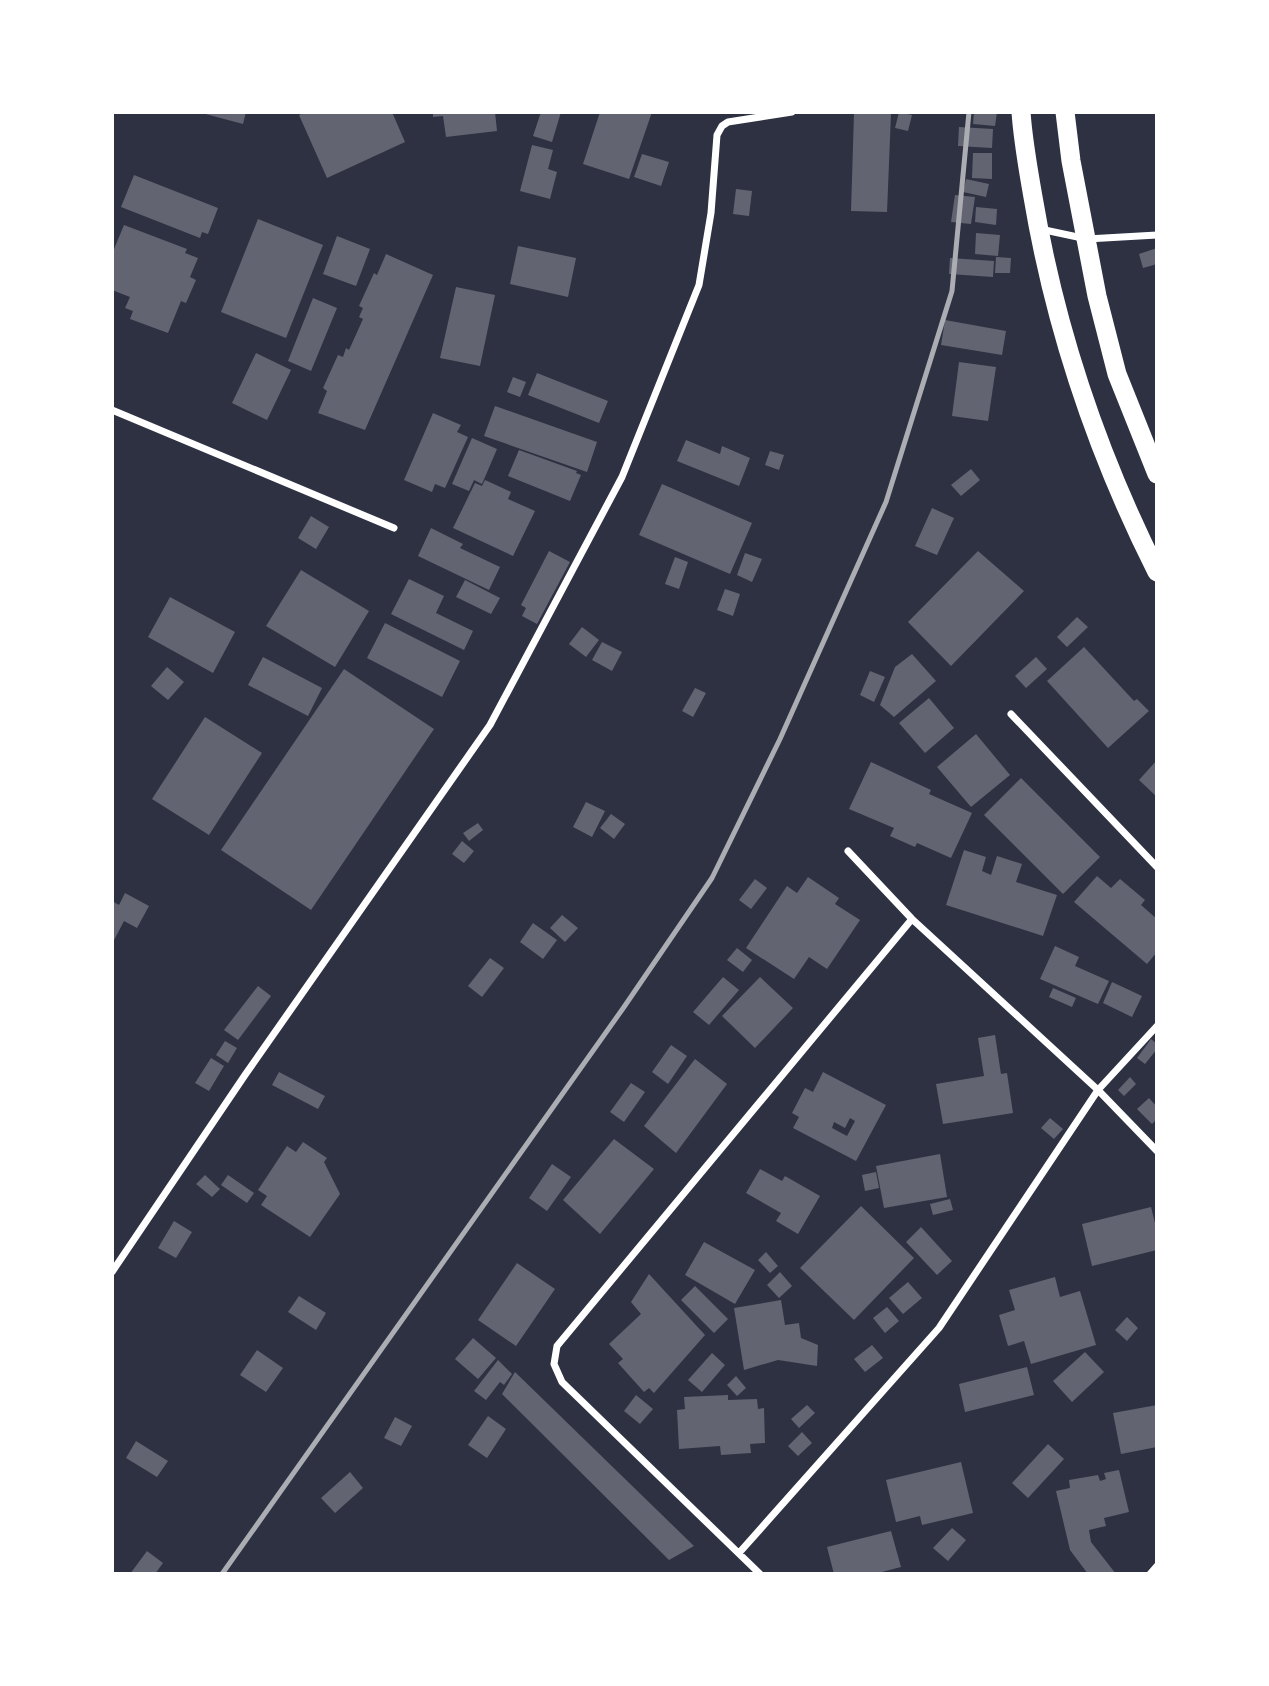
<svg xmlns="http://www.w3.org/2000/svg" width="1269" height="1686" font-family="Ubuntu,sans-serif">
<style>
.building{fill:#626471;fill-rule:evenodd}
.lines{fill:none;stroke-linecap:round;stroke-linejoin:round}
.minor{stroke:#fff;stroke-width:7}
.trunk{stroke:#fff;stroke-width:19}
.rail{stroke:#abadb3;stroke-width:5}
</style>
<rect width="100%" height="100%" fill="#2d3142"/>
<path class="building" d="M 198,112 L 246,112 L 243,124 Z
M 306,112 L 392,112 L 405,142 L 327,178 L 299,115 Z
M 433,112 L 495,112 L 497,131 L 446,137 L 443,116 L 433,117 Z
M 541,112 L 561,112 L 552,142 L 533,136 Z
M 600,112 L 652,112 L 629,179 L 583,164 Z
M 899,112 L 912,115 L 908,131 L 895,128 Z
M 974,112 L 997,112 L 995,126 L 973,124 Z
M 854,113 L 891,114 L 887,212 L 851,211 Z
M 959,127 L 993,129 L 992,148 L 958,146 Z
M 532,145 L 553,150 L 548,169 L 557,172 L 550,199 L 520,191 Z
M 973,153 L 992,153 L 992,179 L 972,178 Z
M 642,154 L 669,162 L 661,186 L 634,177 Z
M 134,175 L 218,208 L 208,234 L 202,232 L 200,238 L 121,207 Z
M 966,179 L 989,184 L 986,197 L 963,192 Z
M 736,189 L 752,191 L 749,216 L 733,214 Z
M 955,195 L 975,197 L 971,224 L 951,222 Z
M 976,207 L 997,209 L 996,225 L 975,222 Z
M 258,219 L 323,245 L 286,338 L 221,312 Z
M 124,225 L 187,249 L 185,253 L 198,258 L 190,277 L 196,280 L 186,303 L 181,301 L 168,333 L 130,319 L 133,311 L 125,308 L 130,297 L 112,290 L 112,254 Z
M 976,233 L 1000,235 L 998,256 L 975,254 Z
M 337,236 L 370,249 L 356,286 L 323,274 Z
M 518,246 L 576,258 L 568,297 L 510,284 Z
M 1157,248 L 1157,264 L 1143,268 L 1139,254 Z
M 386,254 L 433,275 L 365,430 L 318,413 L 327,391 L 323,388 L 338,355 L 343,357 L 346,348 L 349,350 L 363,319 L 359,317 L 363,308 L 359,306 L 374,273 L 377,275 Z
M 996,257 L 1011,258 L 1010,273 L 995,273 Z
M 950,258 L 994,261 L 993,277 L 949,274 Z
M 456,287 L 495,295 L 480,366 L 440,358 Z
M 313,298 L 337,308 L 311,371 L 288,361 Z
M 945,320 L 1006,331 L 1002,355 L 941,345 Z
M 256,353 L 291,370 L 267,420 L 232,403 Z
M 959,362 L 996,367 L 988,421 L 952,416 Z
M 537,373 L 608,401 L 599,423 L 528,395 Z
M 513,377 L 526,382 L 520,397 L 507,392 Z
M 495,406 L 597,442 L 587,472 L 484,436 Z
M 433,413 L 461,425 L 457,432 L 468,437 L 445,488 L 435,484 L 432,492 L 404,480 Z
M 472,438 L 497,449 L 482,484 L 474,480 L 469,491 L 452,484 Z
M 686,440 L 720,454 L 722,446 L 750,458 L 739,486 L 677,461 Z
M 519,450 L 577,471 L 576,473 L 581,475 L 570,501 L 508,476 Z
M 770,451 L 784,455 L 779,470 L 765,465 Z
M 971,469 L 980,480 L 961,496 L 951,485 Z
M 485,480 L 511,492 L 508,499 L 535,511 L 513,556 L 453,528 L 475,483 L 482,486 Z
M 662,484 L 752,523 L 730,574 L 639,535 Z
M 932,508 L 954,518 L 937,555 L 915,546 Z
M 311,516 L 329,527 L 316,549 L 298,538 Z
M 431,528 L 463,544 L 460,548 L 500,567 L 489,590 L 418,556 Z
M 549,551 L 570,562 L 537,624 L 522,616 L 526,608 L 521,605 Z
M 978,551 L 1024,591 L 951,666 L 908,622 Z
M 745,553 L 762,559 L 752,582 L 737,575 Z
M 675,557 L 688,562 L 679,589 L 665,584 Z
M 301,570 L 369,611 L 335,667 L 266,626 Z
M 409,579 L 444,596 L 436,613 L 473,631 L 464,650 L 391,614 Z
M 465,580 L 500,598 L 491,614 L 456,597 Z
M 725,589 L 740,594 L 733,616 L 717,610 Z
M 170,597 L 235,632 L 213,673 L 148,637 Z
M 1077,617 L 1088,627 L 1067,647 L 1057,637 Z
M 385,623 L 460,661 L 442,697 L 367,658 Z
M 582,627 L 599,640 L 586,657 L 569,644 Z
M 602,642 L 622,652 L 612,671 L 592,660 Z
M 1084,647 L 1134,701 L 1137,699 L 1149,711 L 1108,748 L 1047,681 Z
M 912,654 L 936,681 L 894,717 L 880,705 L 895,667 Z
M 263,657 L 322,688 L 308,716 L 248,685 Z
M 1036,657 L 1047,669 L 1026,688 L 1015,676 Z
M 167,667 L 184,682 L 168,700 L 151,686 Z
M 344,669 L 434,729 L 311,910 L 221,850 Z
M 870,671 L 885,677 L 874,702 L 860,695 Z
M 695,688 L 706,693 L 693,717 L 682,711 Z
M 929,698 L 954,728 L 925,753 L 899,723 Z
M 205,717 L 262,753 L 209,835 L 152,799 Z
M 976,734 L 1010,775 L 971,807 L 937,767 Z
M 1157,760 L 1157,797 L 1139,780 Z
M 871,762 L 931,790 L 929,794 L 972,813 L 951,858 L 917,843 L 915,847 L 890,836 L 894,828 L 849,809 Z
M 1021,778 L 1100,857 L 1063,894 L 984,815 Z
M 586,802 L 605,811 L 592,837 L 573,827 Z
M 611,814 L 625,824 L 614,839 L 600,828 Z
M 478,823 L 483,830 L 469,841 L 463,833 Z
M 462,841 L 474,851 L 464,863 L 452,854 Z
M 964,850 L 986,857 L 982,871 L 991,875 L 997,856 L 1022,864 L 1016,882 L 1057,895 L 1043,936 L 946,905 Z
M 1097,876 L 1111,888 L 1120,879 L 1145,900 L 1141,905 L 1157,919 L 1157,952 L 1147,964 L 1074,902 Z
M 808,877 L 839,898 L 835,904 L 860,920 L 827,969 L 809,957 L 794,979 L 746,948 L 787,886 L 797,893 Z
M 755,879 L 767,888 L 751,909 L 739,900 Z
M 125,893 L 149,906 L 137,928 L 124,921 L 112,944 L 112,901 L 119,905 Z
M 562,915 L 578,928 L 565,942 L 550,928 Z
M 533,923 L 557,940 L 543,959 L 520,942 Z
M 1055,946 L 1079,957 L 1075,966 L 1109,981 L 1098,1004 L 1040,979 Z
M 737,948 L 752,960 L 743,972 L 727,960 Z
M 490,958 L 504,968 L 482,997 L 468,986 Z
M 723,977 L 739,990 L 709,1025 L 693,1012 Z
M 760,977 L 793,1008 L 755,1048 L 722,1016 Z
M 1112,982 L 1142,996 L 1132,1017 L 1103,1003 Z
M 258,986 L 271,996 L 238,1040 L 224,1030 Z
M 1053,988 L 1076,998 L 1072,1007 L 1049,997 Z
M 995,1035 L 1001,1074 L 1007,1073 L 1013,1113 L 943,1124 L 936,1084 L 984,1076 L 978,1038 Z
M 1151,1039 L 1157,1044 L 1157,1049 L 1145,1064 L 1137,1058 Z
M 225,1041 L 237,1048 L 228,1063 L 216,1055 Z
M 671,1045 L 687,1056 L 668,1084 L 652,1072 Z
M 211,1058 L 224,1066 L 209,1091 L 195,1083 Z
M 695,1059 L 727,1084 L 676,1153 L 644,1126 Z
M 279,1072 L 325,1096 L 318,1109 L 272,1085 Z
M 823,1072 L 886,1105 L 856,1161 L 793,1128 L 799,1117 L 792,1113 L 805,1088 L 813,1092 ZM 850,1118 L 855,1121 L 847,1136 L 832,1128 L 834,1122 L 845,1128 Z
M 1130,1077 L 1136,1084 L 1124,1096 L 1118,1090 Z
M 631,1083 L 645,1092 L 624,1122 L 610,1112 Z
M 1149,1098 L 1157,1107 L 1157,1119 L 1152,1124 L 1137,1109 Z
M 1050,1118 L 1063,1129 L 1054,1139 L 1041,1128 Z
M 614,1139 L 654,1169 L 600,1234 L 563,1200 Z
M 303,1142 L 327,1158 L 324,1162 L 340,1194 L 310,1237 L 261,1205 L 267,1196 L 258,1190 L 287,1146 L 296,1152 Z
M 940,1154 L 947,1197 L 884,1208 L 876,1166 Z
M 552,1164 L 571,1177 L 547,1211 L 529,1198 Z
M 760,1169 L 782,1181 L 785,1176 L 820,1196 L 798,1234 L 776,1221 L 781,1213 L 746,1193 Z
M 876,1172 L 879,1188 L 865,1191 L 862,1175 Z
M 205,1175 L 220,1189 L 212,1197 L 196,1184 Z
M 228,1175 L 254,1193 L 247,1203 L 221,1185 Z
M 950,1199 L 953,1210 L 933,1215 L 930,1204 Z
M 861,1206 L 914,1258 L 854,1320 L 800,1268 Z
M 1151,1207 L 1157,1231 L 1157,1250 L 1092,1266 L 1082,1224 Z
M 174,1221 L 192,1232 L 176,1258 L 158,1248 Z
M 921,1227 L 952,1261 L 937,1275 L 906,1242 Z
M 704,1242 L 755,1270 L 735,1304 L 685,1275 Z
M 766,1252 L 778,1266 L 770,1273 L 758,1260 Z
M 517,1263 L 555,1289 L 516,1346 L 478,1320 Z
M 780,1272 L 792,1286 L 779,1298 L 767,1285 Z
M 649,1274 L 705,1335 L 654,1393 L 649,1388 L 644,1392 L 618,1363 L 623,1359 L 609,1344 L 641,1314 L 631,1302 Z
M 1055,1277 L 1060,1297 L 1080,1291 L 1096,1345 L 1031,1364 L 1024,1341 L 1008,1346 L 999,1315 L 1015,1310 L 1009,1290 Z
M 908,1282 L 922,1298 L 903,1314 L 889,1298 Z
M 695,1286 L 728,1319 L 714,1333 L 681,1300 Z
M 299,1296 L 326,1313 L 316,1330 L 288,1312 Z
M 781,1300 L 785,1325 L 799,1323 L 801,1338 L 818,1345 L 817,1366 L 778,1360 L 744,1370 L 734,1308 Z
M 887,1307 L 899,1321 L 885,1333 L 873,1318 Z
M 1127,1317 L 1138,1328 L 1127,1341 L 1115,1330 Z
M 473,1338 L 496,1358 L 478,1379 L 455,1359 Z
M 872,1345 L 883,1358 L 865,1372 L 854,1359 Z
M 257,1350 L 283,1368 L 266,1392 L 240,1375 Z
M 1085,1352 L 1104,1372 L 1072,1402 L 1053,1381 Z
M 712,1353 L 725,1365 L 702,1392 L 688,1380 Z
M 498,1360 L 512,1374 L 504,1385 L 500,1382 L 486,1400 L 474,1391 Z
M 1027,1367 L 1034,1395 L 965,1412 L 959,1384 Z
M 515,1372 L 694,1546 L 669,1560 L 502,1394 Z
M 736,1376 L 746,1388 L 737,1396 L 727,1385 Z
M 636,1395 L 653,1409 L 640,1424 L 624,1411 Z
M 728,1395 L 728,1400 L 757,1399 L 758,1409 L 764,1408 L 765,1443 L 750,1444 L 751,1453 L 721,1455 L 720,1446 L 679,1449 L 677,1410 L 685,1409 L 684,1397 Z
M 807,1405 L 815,1413 L 799,1428 L 791,1419 Z
M 1157,1405 L 1157,1447 L 1121,1454 L 1113,1413 Z
M 488,1416 L 506,1429 L 487,1458 L 468,1445 Z
M 395,1417 L 412,1426 L 401,1446 L 384,1438 Z
M 802,1432 L 812,1443 L 798,1456 L 788,1446 Z
M 136,1441 L 168,1461 L 157,1477 L 126,1458 Z
M 1048,1444 L 1064,1459 L 1028,1498 L 1012,1483 Z
M 961,1462 L 973,1513 L 922,1525 L 920,1516 L 896,1522 L 886,1480 Z
M 1119,1470 L 1129,1512 L 1104,1518 L 1106,1526 L 1089,1530 L 1091,1542 L 1116,1574 L 1088,1574 L 1070,1550 L 1056,1491 L 1070,1488 L 1069,1480 L 1098,1475 L 1100,1481 L 1106,1479 L 1104,1473 Z
M 350,1472 L 363,1488 L 335,1513 L 321,1498 Z
M 952,1528 L 966,1540 L 948,1561 L 933,1548 Z
M 891,1531 L 901,1567 L 874,1574 L 834,1574 L 827,1547 Z
M 147,1551 L 163,1563 L 155,1574 L 130,1574 Z"/>
<g class="lines">
<path class="minor" d="M 1040,229 L 1087,239 L 1157,235
M 112,410 L 394,528
M 1011,714 L 1157,867
M 848,851 L 912,919 L 1098,1090 L 1157,1151
M 112,1272 L 245,1075 L 490,725 L 622,477 L 699,285 L 711,213 L 717,135 L 722,126 L 728,122 L 792,112
M 739,1553 L 939,1328 L 1098,1090 L 1157,1026
M 760,1574 L 562,1382 L 554,1364 L 557,1346 L 912,919
M 1150,1574 L 1157,1566"/>
<path class="trunk" d="M 1021,112 C 1023,141 1028,169 1033,197 C 1055,328 1097,453 1157,572
M 1065,112 L 1071,161 L 1097,296 L 1117,374 L 1157,474"/>
<path class="rail" d="M 222,1574 L 624,1007 L 712,878 L 780,739 L 886,502 L 952,291 L 969,112"/>
</g>
<rect width="1269" height="1686" fill="none" stroke="#ffffff" stroke-width="228"/>
</svg>
